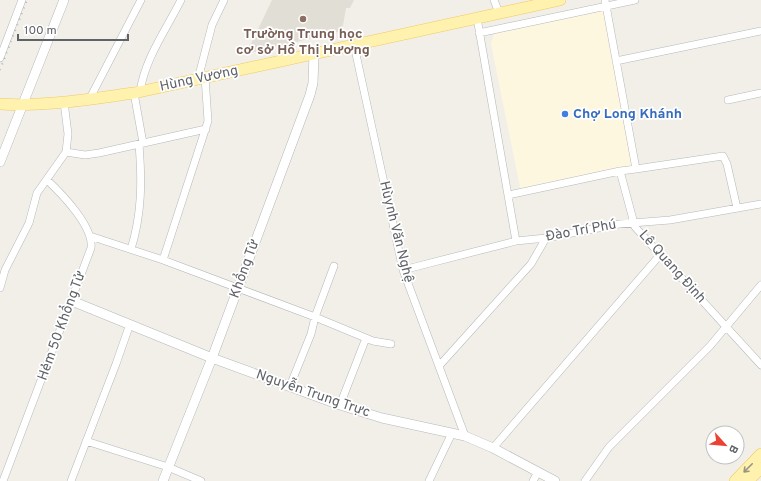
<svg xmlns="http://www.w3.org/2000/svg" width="761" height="481" font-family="Overpass,sans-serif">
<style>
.commercial{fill:#fef7e0}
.education{fill:#e1ded6}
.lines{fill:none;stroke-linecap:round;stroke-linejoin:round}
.minor-casing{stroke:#b5b8bc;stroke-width:8}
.tertiary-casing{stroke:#b5b8bc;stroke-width:10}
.primary-casing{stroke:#f2c960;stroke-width:12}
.minor{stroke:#fff;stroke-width:7}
.tertiary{stroke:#fff;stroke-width:9}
.primary{stroke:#fff2af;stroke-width:11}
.rail{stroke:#b6b7b8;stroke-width:2;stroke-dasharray:1 5;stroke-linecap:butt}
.oneway{stroke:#979581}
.education-dot{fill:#8d6e63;stroke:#fff;stroke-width:1.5}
.shop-dot{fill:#3f7fe0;stroke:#fff;stroke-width:1.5}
.labels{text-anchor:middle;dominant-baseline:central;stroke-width:3.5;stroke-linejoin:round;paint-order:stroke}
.education-label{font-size:14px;font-weight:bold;fill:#785e54;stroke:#fff}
.street-label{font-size:14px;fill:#5f6368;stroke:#fff}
.shop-label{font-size:14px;font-weight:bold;fill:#366cbe;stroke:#fff;text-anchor:start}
</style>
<rect width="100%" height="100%" fill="#f1efe8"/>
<path class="commercial" d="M 603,8 L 633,167 L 521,192 L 491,44 L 493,37 L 495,33 Z"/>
<path class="education" d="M 272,0 L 354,0 L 350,8 L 346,8 L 342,31 L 246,54 Z"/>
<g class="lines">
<defs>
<path id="minor" d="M 494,0 L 499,13
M 605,0 L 636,169 L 620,171 L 635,227 L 761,365
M 477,18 L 516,241
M 479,33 L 635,0
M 354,45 L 403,270 L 465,436
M 0,58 L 22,0
M 616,61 L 761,31
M 198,79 L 212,25 L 224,0
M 140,92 C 145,58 166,30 181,0
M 134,93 L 143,143
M 89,100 L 141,0
M 728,100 L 761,93
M 66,152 L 85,155 L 99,153 L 206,129
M 636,169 L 723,156 L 727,164 L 737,208
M 508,195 L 620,171
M 90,236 L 163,260 L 315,317 L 373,341 L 391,344
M 131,249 C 142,214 142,180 139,145
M 163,260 L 208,121 L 205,77
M 403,270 L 516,241 L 546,238 L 619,224 L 670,220 L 761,204
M 0,288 L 5,270 L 29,223 L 37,193 L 66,152 L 68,134 L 64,102
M 439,366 L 531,264 L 546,238
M 290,386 L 311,334 L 315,317 L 334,266
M 340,405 L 366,338
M 86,441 L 168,467 L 201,481
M 493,448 L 660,255
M 3,481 L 91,248 C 94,227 62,194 47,180
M 71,481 L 116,364 L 130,324
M 429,481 L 452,433
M 533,481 L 538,472
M 585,481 L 609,447 L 710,346 L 761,285"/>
<path id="tertiary" d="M 0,162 L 64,0
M 72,301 L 212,358 L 340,405 L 382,418 L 465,436 L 493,448 L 555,481
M 163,481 L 212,358 L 310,95 L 313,83 L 314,54"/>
<path id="primary" d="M 0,104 C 45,107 90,99 134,93 L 560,0
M 735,481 L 761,454
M 748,481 L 761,468"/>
</defs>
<use href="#minor" class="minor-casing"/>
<use href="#tertiary" class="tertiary-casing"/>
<use href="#primary" class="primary-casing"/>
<use href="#minor" class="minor"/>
<use href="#tertiary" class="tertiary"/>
<use href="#primary" class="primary"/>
<path class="rail" d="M 0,70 L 27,0"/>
</g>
<defs><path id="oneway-shaft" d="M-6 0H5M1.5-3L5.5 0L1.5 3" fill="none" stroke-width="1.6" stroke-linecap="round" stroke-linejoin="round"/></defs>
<use class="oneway" href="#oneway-shaft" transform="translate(748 468) rotate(135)"/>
<circle class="education-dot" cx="303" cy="19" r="4"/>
<circle class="shop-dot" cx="565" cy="114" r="4"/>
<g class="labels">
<g class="education-label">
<text x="303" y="34">Trường Trung học<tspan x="303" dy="16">cơ sở Hồ Thị Hương</tspan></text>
</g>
<g class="street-label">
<text transform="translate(199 79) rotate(-12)">Hùng Vương</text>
<text transform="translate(581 231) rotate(-10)">Đào Trí Phú</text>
<text transform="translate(396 232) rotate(76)">Hùynh Văn Nghệ</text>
<text transform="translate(672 267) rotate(48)">Lê Quang Định</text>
<text transform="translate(245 269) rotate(-70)">Khổng Tử</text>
<text transform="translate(62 326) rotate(-70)">Hẻm 50 Khổng Tử</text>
<text transform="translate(313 394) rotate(19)">Nguyễn Trung Trực</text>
</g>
<g class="shop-label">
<text x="573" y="114">Chợ Long Khánh</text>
</g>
</g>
<g transform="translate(725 445) rotate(117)"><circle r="19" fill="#ffffff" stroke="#bfc1c3"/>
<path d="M0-3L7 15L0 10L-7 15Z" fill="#ea4335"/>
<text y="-6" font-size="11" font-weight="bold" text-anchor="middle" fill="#5f6368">B</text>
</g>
<path d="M18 34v6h110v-6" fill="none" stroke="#5f6368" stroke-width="2"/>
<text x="24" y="34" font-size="12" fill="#5f6368" stroke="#ffffff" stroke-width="3" paint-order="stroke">100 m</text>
</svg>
